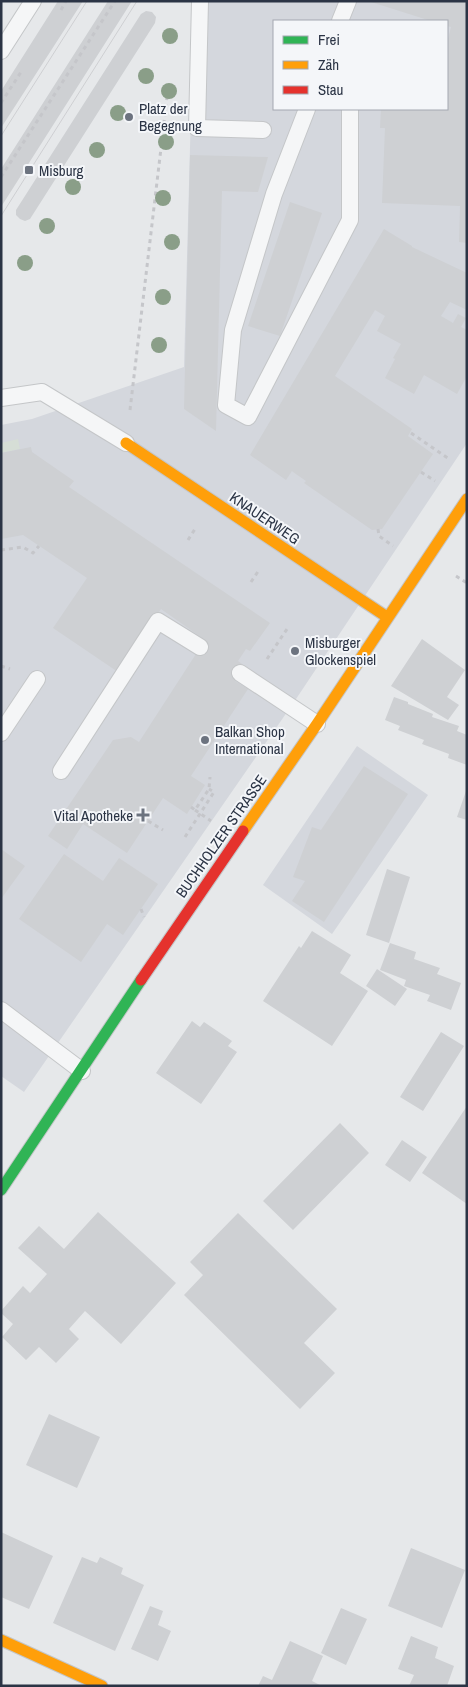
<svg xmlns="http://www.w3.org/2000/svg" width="468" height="1687" font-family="'Archivo Narrow',sans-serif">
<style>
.built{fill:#d4d7dd;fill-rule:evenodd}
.green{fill:#d6ded6}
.building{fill:#ced0d3}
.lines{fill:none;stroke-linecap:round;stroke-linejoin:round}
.lane-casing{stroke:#c4c6c8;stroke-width:18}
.fast-casing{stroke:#c4c6c8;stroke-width:13}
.slow-casing{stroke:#c4c6c8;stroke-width:13}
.jam-casing{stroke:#c4c6c8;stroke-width:13}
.path{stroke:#c5c6ca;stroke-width:3;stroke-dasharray:4 4;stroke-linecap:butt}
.lane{stroke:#f5f6f7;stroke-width:16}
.fast{stroke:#30b455;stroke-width:11}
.slow{stroke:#ff9f0a;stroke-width:11}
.jam{stroke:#e5322d;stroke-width:11}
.tram{stroke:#cecfd2;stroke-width:1}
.tree{fill:#8a9e88}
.poi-dot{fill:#6c737f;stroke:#f4f6f9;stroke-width:2}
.labels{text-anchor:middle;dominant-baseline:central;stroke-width:4;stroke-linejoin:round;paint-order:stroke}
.poi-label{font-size:15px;fill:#2b3445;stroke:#f4f6f9;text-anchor:start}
.street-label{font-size:15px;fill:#2b3445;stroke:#f4f6f9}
</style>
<rect width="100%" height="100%" fill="#e6e8ea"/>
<path class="built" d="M 194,1 L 467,1 L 467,443 L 294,702 L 24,1092 L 1,1076 L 1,425 L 32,419 L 184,367 ZM 274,21 L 447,21 L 447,109 L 274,109 Z
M 357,746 L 428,795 L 332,934 L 263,885 Z"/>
<path class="green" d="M 18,439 L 20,449 L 1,453 L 1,443 Z"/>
<path class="building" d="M 58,1 L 83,1 L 1,128 L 1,91 Z
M 108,1 L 132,1 L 1,207 L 1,169 Z
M 368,1 L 467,1 L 467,243 L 459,242 L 460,206 L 382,203 L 385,128 L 380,128 L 381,109 L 447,109 L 447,43 L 451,27 L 447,26 L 447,21 L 431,21 Z
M 146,11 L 152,12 L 156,17 L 155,23 L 30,219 L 25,221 L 20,219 L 16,215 L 16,210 L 141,14 Z
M 190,155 L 268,157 L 258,192 L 222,191 L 216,431 L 184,409 Z
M 290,202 L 322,213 L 280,336 L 248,326 Z
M 384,229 L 412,246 L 412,247 L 467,273 L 467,310 L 450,302 L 441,316 L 453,323 L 458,314 L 466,318 L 461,327 L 467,330 L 467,376 L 457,394 L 424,375 L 414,394 L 385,378 L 395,359 L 393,358 L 401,344 L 377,331 L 385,316 L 375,310 L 335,376 L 412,429 L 408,436 L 433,454 L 382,529 L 372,530 L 304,483 L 306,481 L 293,472 L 292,471 L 286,480 L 250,455 Z
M 31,447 L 32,452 L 74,481 L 69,487 L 270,623 L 250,651 L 246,649 L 238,661 L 245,666 L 235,681 L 248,689 L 191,776 L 205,785 L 187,814 L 163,798 L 127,853 L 83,824 L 67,849 L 48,836 L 113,740 L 131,737 L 139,742 L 205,640 L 161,609 L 118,672 L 53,628 L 87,578 L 23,535 L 1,539 L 1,453 Z
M 422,639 L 465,670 L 447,697 L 459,705 L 448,720 L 391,686 Z
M 394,697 L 408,702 L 408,704 L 433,714 L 432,717 L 459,726 L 457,731 L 467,735 L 467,765 L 448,758 L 449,754 L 422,744 L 424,740 L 398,730 L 400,726 L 385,720 Z
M 364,766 L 408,794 L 324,922 L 292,901 L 305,881 L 293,877 L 312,827 L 321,830 Z
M 466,791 L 467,791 L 467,820 L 457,817 Z
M 1,849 L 25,866 L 1,899 Z
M 64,854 L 103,881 L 119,858 L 158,884 L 123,935 L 107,924 L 81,962 L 19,919 Z
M 387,869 L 410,877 L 389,943 L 366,935 Z
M 312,931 L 351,955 L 340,973 L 368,991 L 332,1046 L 263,1001 L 299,946 L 301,948 Z
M 390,943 L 416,952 L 414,959 L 440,968 L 437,974 L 461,983 L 451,1010 L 427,1001 L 430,995 L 404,986 L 406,980 L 380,970 Z
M 377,969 L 407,989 L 395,1006 L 366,986 Z
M 192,1021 L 200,1027 L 204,1022 L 232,1041 L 228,1046 L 237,1052 L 201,1104 L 156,1073 Z
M 441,1032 L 464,1046 L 423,1111 L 400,1097 Z
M 467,1106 L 467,1204 L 422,1173 Z
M 340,1123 L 369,1153 L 293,1230 L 263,1201 Z
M 402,1140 L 427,1157 L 410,1182 L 385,1165 Z
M 98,1212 L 176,1283 L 121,1344 L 85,1311 L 69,1329 L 79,1339 L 56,1363 L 39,1347 L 26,1360 L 2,1337 L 13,1324 L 1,1313 L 1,1311 L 23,1286 L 30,1293 L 47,1274 L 18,1248 L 39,1226 L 64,1249 Z
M 238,1213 L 337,1309 L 304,1343 L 335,1373 L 300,1409 L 184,1295 L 203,1275 L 190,1262 Z
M 49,1414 L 100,1437 L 77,1488 L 26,1465 Z
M 1,1532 L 53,1556 L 29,1609 L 1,1597 Z
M 411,1548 L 465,1570 L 442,1628 L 388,1606 Z
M 82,1557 L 97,1563 L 100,1557 L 123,1568 L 121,1574 L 144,1585 L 115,1651 L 53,1623 Z
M 150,1606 L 163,1611 L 158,1625 L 171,1631 L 158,1661 L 131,1649 Z
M 341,1608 L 367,1619 L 346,1665 L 321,1653 Z
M 411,1636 L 438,1647 L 435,1658 L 454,1666 L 447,1686 L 409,1686 L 414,1675 L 398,1669 Z
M 290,1641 L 323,1656 L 312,1681 L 322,1686 L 258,1686 L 263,1676 L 272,1680 Z"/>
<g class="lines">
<defs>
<path id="lane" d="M 200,1 L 197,128 L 263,130
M 340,21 L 348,1
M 1,51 L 33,1
M 307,109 L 274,194 L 233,330 L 226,405 L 248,417 L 350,220 L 350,109
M 1,398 L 42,392 L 126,443
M 240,673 L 317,724
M 1,733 L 37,679
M 61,771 L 158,621 L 200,647
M 1,1010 L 82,1071"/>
<path id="fast" d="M 1,1190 L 141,980"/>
<path id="slow" d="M 126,443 L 387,617
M 243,831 L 317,724 L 467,499
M 1,1640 L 102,1686"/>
<path id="jam" d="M 141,980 L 243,831"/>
</defs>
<use href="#lane" class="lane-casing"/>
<use href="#fast" class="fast-casing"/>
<use href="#slow" class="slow-casing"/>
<use href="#jam" class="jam-casing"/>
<path class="path" d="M 61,10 L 66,1
M 1,103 L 21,72
M 1,177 L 115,1
M 130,410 L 168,89
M 411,433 L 449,459
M 421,472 L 435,481
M 378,529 L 379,536 L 393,546
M 188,540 L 195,529
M 1,550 L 23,547 L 33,553 L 39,546
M 456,576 L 467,583
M 251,582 L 259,570
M 267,659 L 287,629
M 1,666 L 10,669
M 222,728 L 236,737
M 191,807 L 195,810 L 209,789 L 210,777
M 195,810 L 211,821
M 148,821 L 163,830
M 185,837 L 214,792 L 209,789
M 141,909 L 144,917"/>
<use href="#lane" class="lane"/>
<use href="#fast" class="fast"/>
<use href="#slow" class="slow"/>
<use href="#jam" class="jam"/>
<path class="tram" d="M 1,136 L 87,1
M 1,216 L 137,1"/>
</g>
<g class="tree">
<circle cx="170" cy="36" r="8"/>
<circle cx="146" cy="76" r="8"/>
<circle cx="169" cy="91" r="8"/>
<circle cx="118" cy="113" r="8"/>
<circle cx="166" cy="142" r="8"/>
<circle cx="97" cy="150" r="8"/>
<circle cx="73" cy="187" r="8"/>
<circle cx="163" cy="198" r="8"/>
<circle cx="47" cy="226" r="8"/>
<circle cx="172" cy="242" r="8"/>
<circle cx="25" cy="263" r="8"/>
<circle cx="163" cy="297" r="8"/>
<circle cx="159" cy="345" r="8"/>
</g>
<g class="poi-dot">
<circle cx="129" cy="117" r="5"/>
<rect x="24" y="165" width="10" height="10" rx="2.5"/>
<circle cx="295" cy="651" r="5"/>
<circle cx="205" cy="740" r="5"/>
<path d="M140.5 807.5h5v5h5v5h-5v5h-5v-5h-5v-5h5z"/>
</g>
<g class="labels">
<g class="poi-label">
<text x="139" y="108">Platz der<tspan x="139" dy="17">Begegnung</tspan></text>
<text x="39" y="170">Misburg</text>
<text x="305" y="642">Misburger<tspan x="305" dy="17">Glockenspiel</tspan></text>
<text x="215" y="731">Balkan Shop<tspan x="215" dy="17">International</tspan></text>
<text x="133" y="815" text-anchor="end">Vital Apotheke</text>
</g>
<g class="street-label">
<text transform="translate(265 518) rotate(34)">KNAUERWEG</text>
<text transform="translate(221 836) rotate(-55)">BUCHHOLZER STRASSE</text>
</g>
</g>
<rect width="468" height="1687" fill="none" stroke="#2b3445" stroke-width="5"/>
<rect x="273" y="20" width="175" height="90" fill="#f4f6f9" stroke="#a4a8b1"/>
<rect x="283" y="36" width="25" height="8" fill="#30b455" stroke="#a4a8b1"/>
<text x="318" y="45" font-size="15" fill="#2b3445">Frei</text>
<rect x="283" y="61" width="25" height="8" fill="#ff9f0a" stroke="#a4a8b1"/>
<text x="318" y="70" font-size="15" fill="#2b3445">Zäh</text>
<rect x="283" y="86" width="25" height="8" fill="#e5322d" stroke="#a4a8b1"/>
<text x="318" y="95" font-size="15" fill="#2b3445">Stau</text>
</svg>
